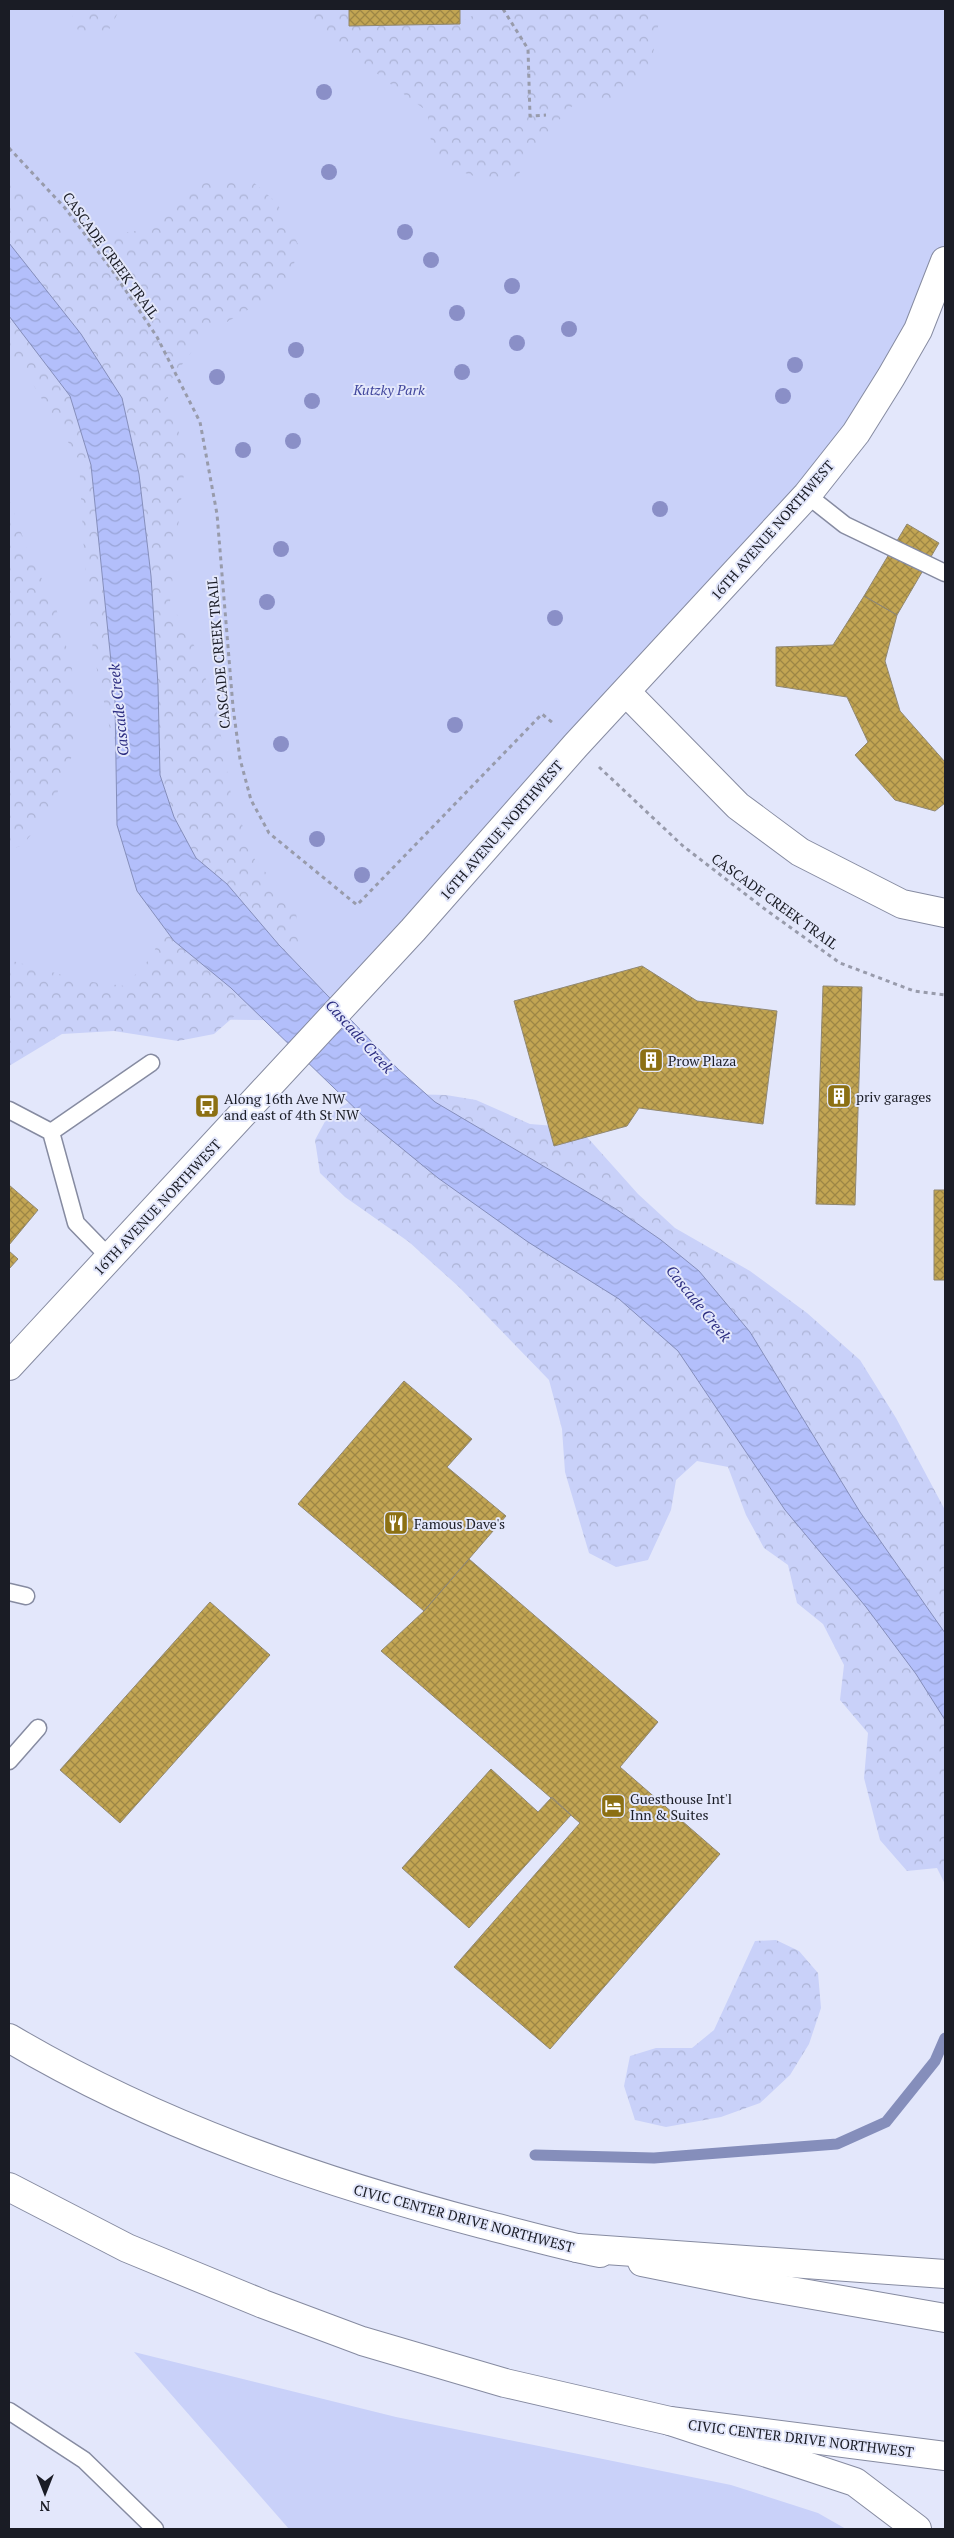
<svg xmlns="http://www.w3.org/2000/svg" width="954" height="2538" font-family="'PT Serif',serif">
<style>
.green{fill:#c9d1f9}
.forest{fill:url(#forest-crowns)}
.water{fill:url(#water-waves);stroke:#858ebb}
.lines{fill:none;stroke-linecap:round;stroke-linejoin:round}
.stream{stroke:#858ebb;stroke-width:11}
.building{fill:url(#building-cross-hatch);stroke:#908771}
.service-casing{stroke:#868ba1;stroke-width:19}
.tertiary-casing{stroke:#868ba1;stroke-width:30}
.primary-casing{stroke:#868ba1;stroke-width:30}
.motorway-casing{stroke:#868ba1;stroke-width:30}
.path{stroke:#989bab;stroke-width:3;stroke-dasharray:4 4;stroke-linecap:butt}
.service{stroke:#fff;stroke-width:16}
.tertiary{stroke:#fff;stroke-width:28}
.primary{stroke:#fff;stroke-width:28}
.motorway{stroke:#fff;stroke-width:28}
.tree{fill:#8a8fc7}
.labels{text-anchor:middle;dominant-baseline:central;stroke-width:4;stroke-linejoin:round;paint-order:stroke}
.street-label{font-size:14px;fill:#1a1c25;stroke:#e3e7fb}
.park-label{font-size:14px;font-style:italic;fill:#41479d;stroke:#e3e7fb}
.poi-label{font-size:14px;fill:#1a1c25;stroke:#e3e7fb;text-anchor:start}
.water-label{font-size:15px;font-style:italic;fill:#2c2d81;stroke:#e3e7fb}
</style>
<defs>
<pattern id="forest-crowns" width="20" height="18" patternUnits="userSpaceOnUse" patternTransform="scale(1.25)"><rect width="20" height="18" fill="#c9d1f9"/><path d="M2 6a3 3 0 1 1 6 0M12 15a3 3 0 1 1 6 0" fill="none" stroke="#acb3d5"/></pattern>
<pattern id="water-waves" width="16" height="10" patternUnits="userSpaceOnUse" patternTransform="scale(1.25)"><rect width="16" height="10" fill="#b3bffb"/><path d="M0 5q4-4 8 0t8 0" fill="none" stroke="#99a4d7"/></pattern>
<pattern id="building-cross-hatch" width="8" height="8" patternUnits="userSpaceOnUse" patternTransform="scale(1.25)"><rect width="8" height="8" fill="#c2a553"/><path d="M0 0l8 8M0 8l8-8" fill="none" stroke="#9d8645"/></pattern>
</defs>
<rect width="100%" height="100%" fill="#e3e7fb"/>
<path class="green" d="M 9,9 L 945,9 L 945,261 L 856,433 L 329,1021 L 9,1017 Z
M 134,2352 L 396,2417 L 731,2485 L 818,2513 L 846,2529 L 289,2529 Z"/>
<path class="forest" d="M 70,9 L 120,9 L 105,37 L 79,33 Z
M 311,9 L 408,9 L 420,21 L 458,23 L 486,9 L 657,9 L 660,16 L 650,70 L 619,99 L 579,99 L 538,142 L 514,182 C 485,180 453,176 434,149 C 429,140 429,121 427,111 C 387,83 351,52 312,23 Z
M 9,173 L 34,203 L 75,236 L 105,236 L 141,230 L 193,184 L 251,180 L 277,203 L 298,244 L 291,279 L 251,308 L 203,336 L 165,388 L 186,455 L 170,602 L 196,649 L 217,713 L 231,794 L 255,860 L 296,908 L 298,945 L 253,1000 L 214,1034 L 178,1041 L 114,1031 L 62,1034 L 9,1066 L 9,960 L 84,981 L 125,986 L 153,955 L 172,903 L 129,817 L 93,651 L 84,552 L 79,460 L 34,386 L 9,354 Z
M 9,499 L 29,554 L 55,604 L 72,668 L 74,751 L 50,811 L 22,846 L 9,849 Z
M 365,1093 L 446,1095 L 476,1100 L 530,1124 L 579,1128 L 638,1194 L 675,1228 L 750,1271 L 807,1313 L 860,1360 L 896,1418 L 945,1510 L 945,1884 L 937,1868 L 907,1871 L 880,1840 L 864,1778 L 868,1733 L 840,1700 L 844,1665 L 823,1624 L 797,1603 L 788,1565 L 764,1548 L 746,1515 L 728,1467 L 697,1461 L 676,1480 L 671,1510 L 648,1560 L 616,1567 L 589,1553 L 565,1472 L 562,1429 L 549,1380 L 459,1287 L 409,1242 L 345,1197 L 320,1173 L 315,1140 L 329,1114 Z
M 776,1940 L 799,1951 L 818,1973 L 821,2008 L 809,2044 L 790,2075 L 760,2103 L 721,2117 L 666,2127 L 635,2120 L 624,2086 L 630,2056 L 656,2048 L 692,2048 L 714,2030 L 755,1941 Z"/>
<path class="water" d="M 9,243 L 81,334 L 122,398 L 139,474 L 151,576 L 158,685 L 160,775 L 174,817 L 196,858 L 227,884 L 279,945 L 398,1069 L 435,1102 L 616,1209 L 661,1240 L 699,1271 L 750,1332 L 860,1512 L 945,1633 L 945,1720 L 916,1674 L 866,1607 L 785,1510 L 678,1351 L 619,1299 L 528,1242 L 438,1178 L 366,1119 L 231,988 L 174,941 L 137,891 L 117,825 L 115,701 L 91,465 L 70,396 L 9,316 Z"/>
<g class="lines">
<path class="stream" d="M 535,2155 L 654,2158 L 837,2144 L 886,2122 L 935,2061 L 945,2038"/>
</g>
<path class="building" d="M 349,9 L 460,9 L 460,24 L 349,26 Z
M 907,524 L 939,543 L 897,615 L 864,596 Z
M 864,596 L 897,615 L 885,661 L 900,711 L 945,762 L 945,803 L 935,811 L 895,800 L 855,755 L 868,742 L 847,697 L 776,686 L 776,647 L 833,645 Z
M 642,966 L 697,1001 L 777,1011 L 763,1124 L 639,1108 L 627,1126 L 554,1146 L 514,1001 Z
M 823,986 L 862,987 L 855,1205 L 816,1204 Z
M 9,1185 L 38,1210 L 9,1245 Z
M 934,1190 L 945,1190 L 945,1280 L 934,1280 Z
M 9,1251 L 18,1259 L 9,1269 Z
M 404,1381 L 472,1439 L 447,1467 L 506,1516 L 424,1611 L 298,1504 Z
M 469,1559 L 658,1722 L 620,1767 L 720,1854 L 550,2049 L 454,1967 L 580,1823 L 381,1651 L 424,1611 Z
M 210,1602 L 270,1655 L 120,1823 L 60,1770 Z
M 491,1769 L 538,1812 L 552,1797 L 571,1815 L 469,1928 L 402,1868 Z"/>
<g class="lines">
<defs>
<path id="service" d="M 807,495 L 845,525 L 945,573
M 9,1110 L 51,1132
M 110,1258 L 76,1223 L 51,1132 L 151,1063
M 9,1592 L 26,1596
M 9,1761 L 38,1728
M 9,2411 L 84,2460 L 155,2529"/>
<path id="tertiary" d="M 626,692 L 738,806 L 800,852 L 902,904 L 945,913
M 9,1366 L 413,930 L 576,745 L 807,495 L 856,433 L 891,377 L 918,330 L 945,261"/>
<path id="primary" d="M 9,2038 C 156,2125 318,2181 482,2224 C 522,2234 560,2245 600,2253
M 9,2187 L 127,2248 L 263,2304 L 362,2341 L 505,2383 L 670,2421 L 945,2456
M 642,2262 L 756,2285 L 945,2318"/>
<path id="motorway" d="M 577,2248 L 945,2274
M 670,2421 L 855,2482 L 917,2529"/>
</defs>
<use href="#service" class="service-casing"/>
<use href="#tertiary" class="tertiary-casing"/>
<use href="#primary" class="primary-casing"/>
<use href="#motorway" class="motorway-casing"/>
<path class="path" d="M 503,9 L 528,49 L 530,116 L 546,115
M 9,148 L 65,208 L 112,270 L 157,337 L 200,422 L 217,514 L 233,707 L 240,759 L 251,800 L 269,833 L 357,905 L 542,714 L 553,723
M 599,767 L 683,846 L 766,910 L 840,963 L 914,991 L 945,995"/>
<use href="#service" class="service"/>
<use href="#tertiary" class="tertiary"/>
<use href="#primary" class="primary"/>
<use href="#motorway" class="motorway"/>
</g>
<g class="tree">
<circle cx="324" cy="92" r="8"/>
<circle cx="329" cy="172" r="8"/>
<circle cx="405" cy="232" r="8"/>
<circle cx="431" cy="260" r="8"/>
<circle cx="512" cy="286" r="8"/>
<circle cx="457" cy="313" r="8"/>
<circle cx="569" cy="329" r="8"/>
<circle cx="517" cy="343" r="8"/>
<circle cx="296" cy="350" r="8"/>
<circle cx="795" cy="365" r="8"/>
<circle cx="462" cy="372" r="8"/>
<circle cx="217" cy="377" r="8"/>
<circle cx="783" cy="396" r="8"/>
<circle cx="312" cy="401" r="8"/>
<circle cx="293" cy="441" r="8"/>
<circle cx="243" cy="450" r="8"/>
<circle cx="660" cy="509" r="8"/>
<circle cx="281" cy="549" r="8"/>
<circle cx="267" cy="602" r="8"/>
<circle cx="555" cy="618" r="8"/>
<circle cx="455" cy="725" r="8"/>
<circle cx="281" cy="744" r="8"/>
<circle cx="317" cy="839" r="8"/>
<circle cx="362" cy="875" r="8"/>
</g>
<defs>
<symbol id="building-square" viewBox="-11 -11 22 22"><rect x="-9" y="-9" width="18" height="18" rx="4" fill="#8c7013" stroke="#e3e7fb"/><path d="M-4-6H4V6H1V3H-1V6H-4ZM-2.5-4.3h1.7v1.8h-1.7ZM.8-4.3h1.7v1.8H.8ZM-2.5-1h1.7V.8h-1.7ZM.8-1h1.7V.8H.8Z" fill="#fff"/></symbol>
<symbol id="bus-square" viewBox="-11 -11 22 22"><rect x="-9" y="-9" width="18" height="18" rx="4" fill="#8c7013" stroke="#e3e7fb"/><path d="M-5-6H5V4H4V6H2V4H-2V6H-4V4H-5ZM-3.5-4V0h7V-4ZM-3.5 1.2v1.5H-2V1.2ZM2 1.2v1.5H3.5V1.2Z" fill="#fff"/></symbol>
<symbol id="restaurant-square" viewBox="-11 -11 22 22"><rect x="-9" y="-9" width="18" height="18" rx="4" fill="#8c7013" stroke="#e3e7fb"/><path d="M-5-6h1v4h1v-4h1v4h1v-4h1v5L-1.5 .5V6h-2V.5L-5-1ZM5-6V6H3V1.5H1.5Q1.5-4 5-6Z" fill="#fff"/></symbol>
<symbol id="hotel-square" viewBox="-11 -11 22 22"><rect x="-9" y="-9" width="18" height="18" rx="4" fill="#8c7013" stroke="#e3e7fb"/><path d="M-6-4.5h1.5V1H6V5H4.5V3h-9V5H-6ZM-4 0a1.8 1.8 0 1 1 3.6 0ZM.5 0V-2.5h3Q6-2.5 6 0Z" fill="#fff"/></symbol>
</defs>
<g fill-rule="evenodd">
<use href="#building-square" x="637" y="1046" width="28" height="28"/>
<use href="#building-square" x="825" y="1082" width="28" height="28"/>
<use href="#bus-square" x="193" y="1092" width="28" height="28"/>
<use href="#restaurant-square" x="382" y="1509" width="28" height="28"/>
<use href="#hotel-square" x="599" y="1792" width="28" height="28"/>
</g>
<g class="labels">
<g class="street-label">
<text transform="translate(111 255) rotate(54)">CASCADE CREEK TRAIL</text>
<text transform="translate(772 530) rotate(-49)">16TH AVENUE NORTHWEST</text>
<text transform="translate(218 653) rotate(-95)">CASCADE CREEK TRAIL</text>
<text transform="translate(501 830) rotate(-49)">16TH AVENUE NORTHWEST</text>
<text transform="translate(775 901) rotate(36)">CASCADE CREEK TRAIL</text>
<text transform="translate(157 1207) rotate(-47)">16TH AVENUE NORTHWEST</text>
<text transform="translate(464 2218) rotate(15)">CIVIC CENTER DRIVE NORTHWEST</text>
<text transform="translate(801 2438) rotate(7)">CIVIC CENTER DRIVE NORTHWEST</text>
</g>
<g class="park-label">
<text x="389" y="389">Kutzky Park</text>
</g>
<g class="poi-label">
<text x="668" y="1060">Prow Plaza</text>
<text x="856" y="1096">priv garages</text>
<text x="224" y="1098">Along 16th Ave NW<tspan x="224" dy="16">and east of 4th St NW</tspan></text>
<text x="414" y="1523">Famous Dave's</text>
<text x="630" y="1798">Guesthouse Int'l<tspan x="630" dy="16">Inn &amp; Suites</tspan></text>
</g>
<g class="water-label">
<text transform="translate(118 710) rotate(-96)">Cascade Creek</text>
<text transform="translate(360 1036) rotate(48)">Cascade Creek</text>
<text transform="translate(699 1303) rotate(51)">Cascade Creek</text>
</g>
</g>
<rect width="954" height="2538" fill="none" stroke="#1a1c25" stroke-width="20"/>
<g transform="translate(45 2493) rotate(180)" stroke="#e3e7fb" stroke-width="4" paint-order="stroke">
<path d="M0-4L9 19L0 12L-9 19Z" fill="#1a1c25"/>
<text y="-8" font-size="14" font-weight="bold" text-anchor="middle" fill="#1a1c25">N</text>
</g>
</svg>
